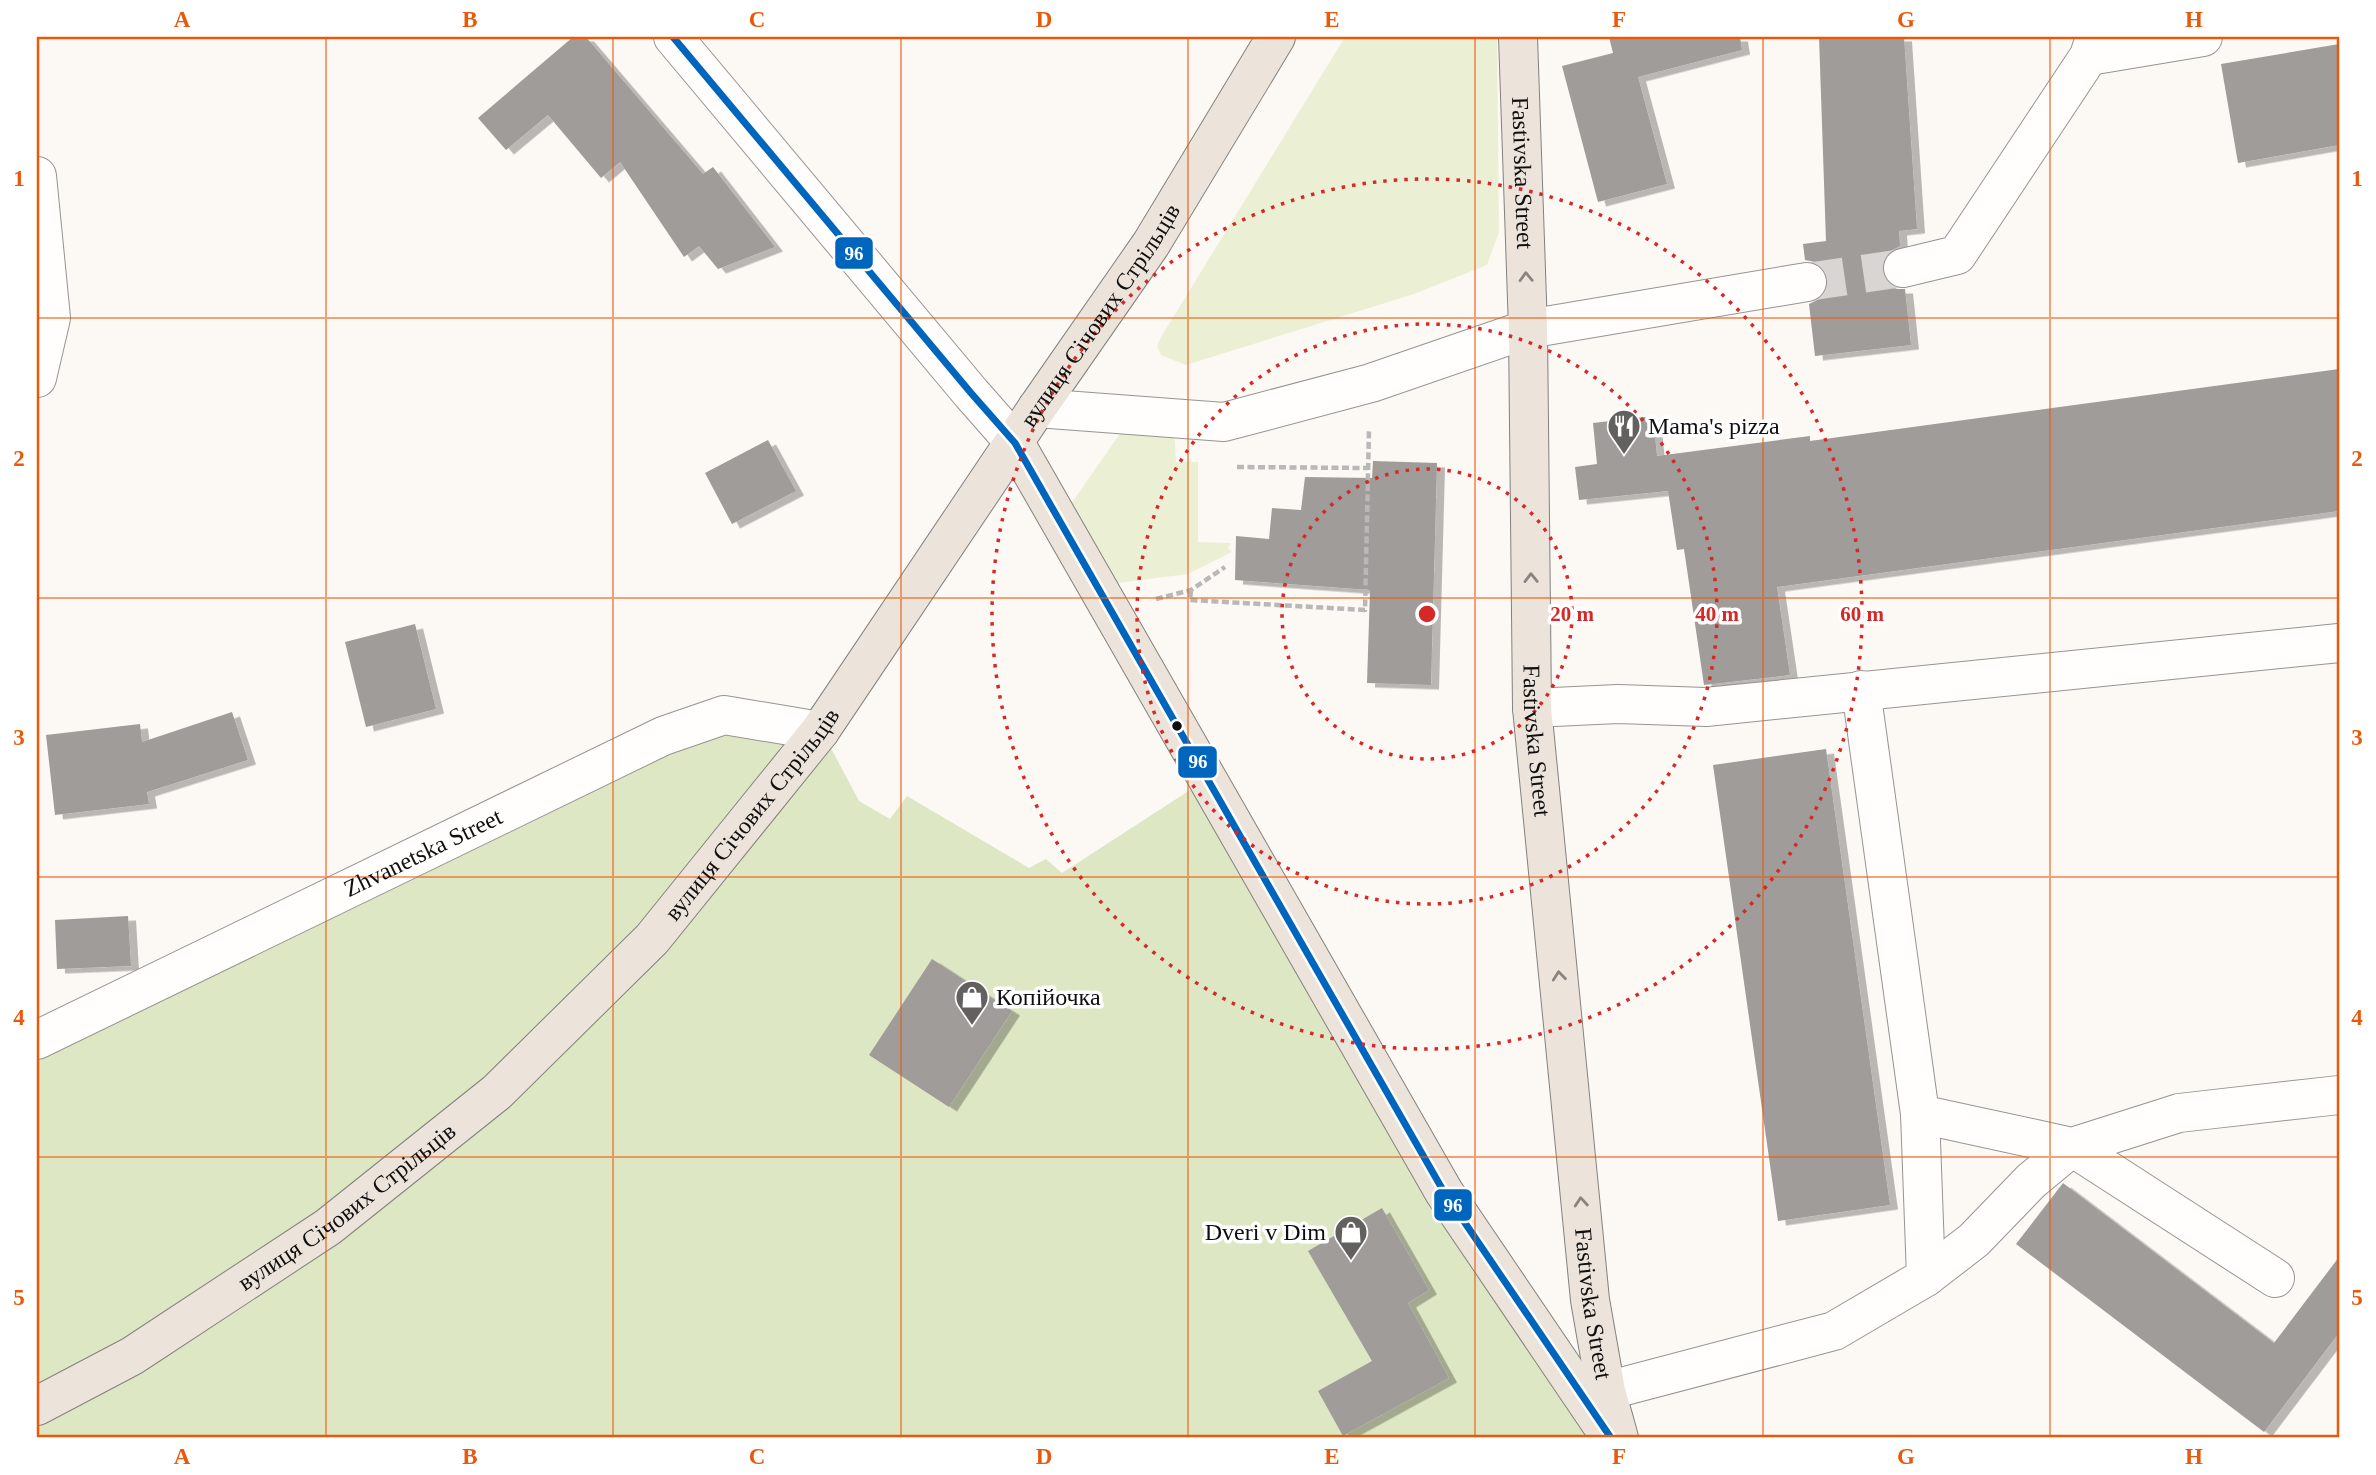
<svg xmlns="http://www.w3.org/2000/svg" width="2376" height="1475" font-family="Georgia,serif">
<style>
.green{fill:#ebf0d5}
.forest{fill:#dee7c3}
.building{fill:#a09c99;filter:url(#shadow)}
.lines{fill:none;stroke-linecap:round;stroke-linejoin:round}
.minor-tunnel{stroke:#d8d5d2;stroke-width:38;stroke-dasharray:38 19;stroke-linecap:butt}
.minor-casing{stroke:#969492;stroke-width:40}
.major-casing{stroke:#83817f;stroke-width:40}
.path{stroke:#b9b8b8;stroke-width:4.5;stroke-dasharray:7 3.5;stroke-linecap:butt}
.minor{stroke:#fffefd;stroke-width:38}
.major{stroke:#ece4da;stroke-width:38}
.bus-1-casing{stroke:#fff;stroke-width:12}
.bus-1{stroke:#0065bd;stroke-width:7}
.oneway{stroke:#89847f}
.grid{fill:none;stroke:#e8590c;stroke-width:2;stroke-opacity:0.55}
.ring{fill:none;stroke:#d62828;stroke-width:3.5;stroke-dasharray:3.5 7}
.bus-dot{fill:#0f0f0f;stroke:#fff;stroke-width:2.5}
.labels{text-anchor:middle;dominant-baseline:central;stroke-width:7;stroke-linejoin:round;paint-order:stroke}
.street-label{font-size:24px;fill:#0f0f0f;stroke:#fff}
.poi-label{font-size:24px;fill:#0f0f0f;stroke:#fff;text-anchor:start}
.centre{fill:#d62828;stroke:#fff;stroke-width:3.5}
.ring-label{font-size:21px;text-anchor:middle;font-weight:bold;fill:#d62828;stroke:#fff;stroke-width:7;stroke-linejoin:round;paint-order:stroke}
.line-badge{stroke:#fff;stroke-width:2.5}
.badge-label{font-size:19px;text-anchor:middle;font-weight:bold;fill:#fff}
.neatline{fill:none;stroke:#e8590c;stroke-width:2.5}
.grid-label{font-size:23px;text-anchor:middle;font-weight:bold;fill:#e8590c}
</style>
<defs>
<filter id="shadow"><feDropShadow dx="8" dy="4.5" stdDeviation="0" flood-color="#0004"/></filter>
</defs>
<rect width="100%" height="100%" fill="#fcf8f4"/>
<path class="green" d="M 1345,37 L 1497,37 L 1499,232 L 1487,265 L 1414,294 L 1186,365 L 1161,355 L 1157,347 L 1161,337 Z
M 1174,426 L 1176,462 L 1198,462 L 1198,542 L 1231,543 L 1228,548 L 1232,552 L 1188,574 L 1110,584 L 1068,508 L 1124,428 Z"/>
<path class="forest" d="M 723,717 L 823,733 L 859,801 L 890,819 L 907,796 L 1029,868 L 1046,859 L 1062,873 L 1204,781 L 1609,1438 L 37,1438 L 37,1043 Z"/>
<path class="building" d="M 573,37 L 586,37 L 703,174 L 713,167 L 775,247 L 718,269 L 699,246 L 684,257 L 620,162 L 601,178 L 548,115 L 506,150 L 478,118 Z
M 1609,37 L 1740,37 L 1742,50 L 1638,77 L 1667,184 L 1598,202 L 1562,66 L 1613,53 Z
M 1819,37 L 1904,37 L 1917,229 L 1899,231 L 1900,246 L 1887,253 L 1882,261 L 1882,272 L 1888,284 L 1896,289 L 1905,289 L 1911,345 L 1815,356 L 1809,304 L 1821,298 L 1828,289 L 1829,279 L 1823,268 L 1815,262 L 1805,260 L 1803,244 L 1826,241 Z
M 2339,44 L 2339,145 L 2238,163 L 2221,64 Z
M 2339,369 L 2339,511 L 1777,587 L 1790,675 L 1704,685 L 1684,549 L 1677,550 L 1668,491 L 1579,500 L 1575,467 L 1597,464 L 1593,423 L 1653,416 L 1657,456 L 1810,436 L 1810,441 Z
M 768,440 L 796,491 L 732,524 L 705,473 Z
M 1373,461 L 1437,463 L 1431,685 L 1367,683 L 1370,590 L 1235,580 L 1236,536 L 1269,539 L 1272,508 L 1301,510 L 1305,477 L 1372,478 Z
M 415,624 L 436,709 L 366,727 L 345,642 Z
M 232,712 L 248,760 L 147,792 L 149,804 L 55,815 L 46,735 L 140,724 L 142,742 Z
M 1826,749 L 1890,1205 L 1778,1221 L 1713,765 Z
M 128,916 L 131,966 L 57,969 L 55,920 Z
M 932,959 L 1012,1011 L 949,1107 L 869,1055 Z
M 2063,1183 L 2274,1343 L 2339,1257 L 2339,1333 L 2264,1432 L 2016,1244 Z
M 1382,1208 L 1429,1290 L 1408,1303 L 1449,1378 L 1343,1436 L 1318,1391 L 1372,1361 L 1308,1251 Z"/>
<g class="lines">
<path class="minor-tunnel" d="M 1807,282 L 1903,268"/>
<defs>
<g id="minor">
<path d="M 673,37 L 971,393 L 1015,443"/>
<path d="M 2089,56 L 2203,37"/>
<path d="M 37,176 L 51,318 L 37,378"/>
<path d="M 1903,268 L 1957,255 L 2089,56 L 2095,37"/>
<path d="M 1037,408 L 1224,422 L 1371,383 L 1528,329 L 1807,282"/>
<path d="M 1861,690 L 1920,1114 L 2072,1147 L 2179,1113 L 2339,1095"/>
<path d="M 1532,708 L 1618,704 L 1706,707 L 2339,643"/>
<path id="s1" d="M 37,1040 L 663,736 L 724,715 L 820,731"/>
<path d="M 1926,1277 L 1974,1240 L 2031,1181 L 2072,1147 L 2275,1278"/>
<path d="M 1606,1391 L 1834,1331 L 1926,1277 L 1920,1114"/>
</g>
<g id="major">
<path id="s2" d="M 1518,37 L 1528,329 L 1532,708 L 1590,1300 L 1606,1391 L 1619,1438"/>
<path d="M 1015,443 L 1444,1192 L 1608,1434"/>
<path id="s3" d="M 37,1406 L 132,1356 L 328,1227 L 497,1092 L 652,939 L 820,731 L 1037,408 L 1151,244 L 1276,37"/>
</g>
</defs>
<use href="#minor" class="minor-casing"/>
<use href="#major" class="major-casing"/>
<path class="path" d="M 1237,467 L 1368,468
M 1191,590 L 1190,600 L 1365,610 L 1369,429
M 1156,599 L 1191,590 L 1225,567"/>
<use href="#minor" class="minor"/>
<use href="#major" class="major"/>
<defs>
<path id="bus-1" d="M 673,37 L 971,393 L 1015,443 L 1444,1192 L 1611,1438"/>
</defs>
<use href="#bus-1" class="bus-1-casing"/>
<use href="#bus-1" class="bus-1"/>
</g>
<defs><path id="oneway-chevron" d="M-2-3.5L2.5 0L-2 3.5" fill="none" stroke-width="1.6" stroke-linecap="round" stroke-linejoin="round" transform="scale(1.75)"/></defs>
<g class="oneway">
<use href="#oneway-chevron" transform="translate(1526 277) rotate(-92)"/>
<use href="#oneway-chevron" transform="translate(1531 578) rotate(-91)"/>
<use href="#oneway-chevron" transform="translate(1559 976) rotate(-96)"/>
<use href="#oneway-chevron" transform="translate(1581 1202) rotate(-95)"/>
</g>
<path class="grid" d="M 326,37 L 326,1438M 613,37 L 613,1438M 901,37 L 901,1438M 1188,37 L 1188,1438M 1475,37 L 1475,1438M 1763,37 L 1763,1438M 2050,37 L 2050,1438M 37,318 L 2339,318M 37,598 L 2339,598M 37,877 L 2339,877M 37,1157 L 2339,1157"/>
<g class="ring">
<circle cx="1427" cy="614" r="145"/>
<circle cx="1427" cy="614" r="290"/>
<circle cx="1427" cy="614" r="435"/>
</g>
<defs>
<symbol id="restaurant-pin" viewBox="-11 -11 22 30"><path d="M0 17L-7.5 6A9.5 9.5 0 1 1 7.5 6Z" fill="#62615f" stroke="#fff"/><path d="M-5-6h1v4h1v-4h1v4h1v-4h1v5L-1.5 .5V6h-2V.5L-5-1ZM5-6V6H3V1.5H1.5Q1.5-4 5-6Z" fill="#fff"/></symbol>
<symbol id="shop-pin" viewBox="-11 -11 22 30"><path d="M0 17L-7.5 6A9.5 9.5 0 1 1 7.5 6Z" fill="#62615f" stroke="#fff"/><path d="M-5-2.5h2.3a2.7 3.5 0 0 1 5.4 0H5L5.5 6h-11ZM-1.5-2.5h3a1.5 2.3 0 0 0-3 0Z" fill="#fff"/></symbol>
</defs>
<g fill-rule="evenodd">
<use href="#restaurant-pin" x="1605" y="407" width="38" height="52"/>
<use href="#shop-pin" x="953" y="978" width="38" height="52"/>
<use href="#shop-pin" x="1332" y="1213" width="38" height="52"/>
</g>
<circle class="bus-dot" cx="1177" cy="726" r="6"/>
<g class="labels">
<g class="street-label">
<text stroke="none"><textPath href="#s2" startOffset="136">Fastivska Street</textPath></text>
<text stroke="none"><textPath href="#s3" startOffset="1545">вулиця Січових Стрільців</textPath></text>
<text stroke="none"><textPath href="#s2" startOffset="704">Fastivska Street</textPath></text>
<text stroke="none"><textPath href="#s3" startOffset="936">вулиця Січових Стрільців</textPath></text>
<text stroke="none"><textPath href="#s1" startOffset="429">Zhvanetska Street</textPath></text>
<text stroke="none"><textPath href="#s3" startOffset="369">вулиця Січових Стрільців</textPath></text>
<text stroke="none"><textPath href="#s2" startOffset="1270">Fastivska Street</textPath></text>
</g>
<g class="poi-label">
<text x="1648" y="426">Mama's pizza</text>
<text x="996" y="997">Копійочка</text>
<text x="1326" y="1232" text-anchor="end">Dveri v Dim</text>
</g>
</g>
<circle cx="1427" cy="614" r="10" class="centre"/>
<g class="ring-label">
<text x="1572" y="621">20 m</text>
<text x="1717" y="621">40 m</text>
<text x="1862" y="621">60 m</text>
</g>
<g class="line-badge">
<rect x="834" y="236" width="40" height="34" rx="7" fill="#0065bd"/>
<rect x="1177" y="745" width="41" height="34" rx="7" fill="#0065bd"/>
<rect x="1433" y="1188" width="40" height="34" rx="7" fill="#0065bd"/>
</g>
<g class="badge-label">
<text x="854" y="260">96</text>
<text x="1198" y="768">96</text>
<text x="1453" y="1212">96</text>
</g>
<rect width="2376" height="1475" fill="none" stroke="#ffffff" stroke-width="77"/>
<rect x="38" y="38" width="2300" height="1398" class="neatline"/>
<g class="grid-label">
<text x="182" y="27">A</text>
<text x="470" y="27">B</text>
<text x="757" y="27">C</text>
<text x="1044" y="27">D</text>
<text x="1332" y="27">E</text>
<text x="1619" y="27">F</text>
<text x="1906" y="27">G</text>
<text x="2194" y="27">H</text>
<text x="19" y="186">1</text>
<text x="2357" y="186">1</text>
<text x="19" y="466">2</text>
<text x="2357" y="466">2</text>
<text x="19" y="745">3</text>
<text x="2357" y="745">3</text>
<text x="19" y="1025">4</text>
<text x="2357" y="1025">4</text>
<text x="19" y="1305">5</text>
<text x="2357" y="1305">5</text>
<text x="182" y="1464">A</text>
<text x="470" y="1464">B</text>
<text x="757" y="1464">C</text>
<text x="1044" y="1464">D</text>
<text x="1332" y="1464">E</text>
<text x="1619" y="1464">F</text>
<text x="1906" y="1464">G</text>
<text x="2194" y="1464">H</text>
</g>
</svg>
